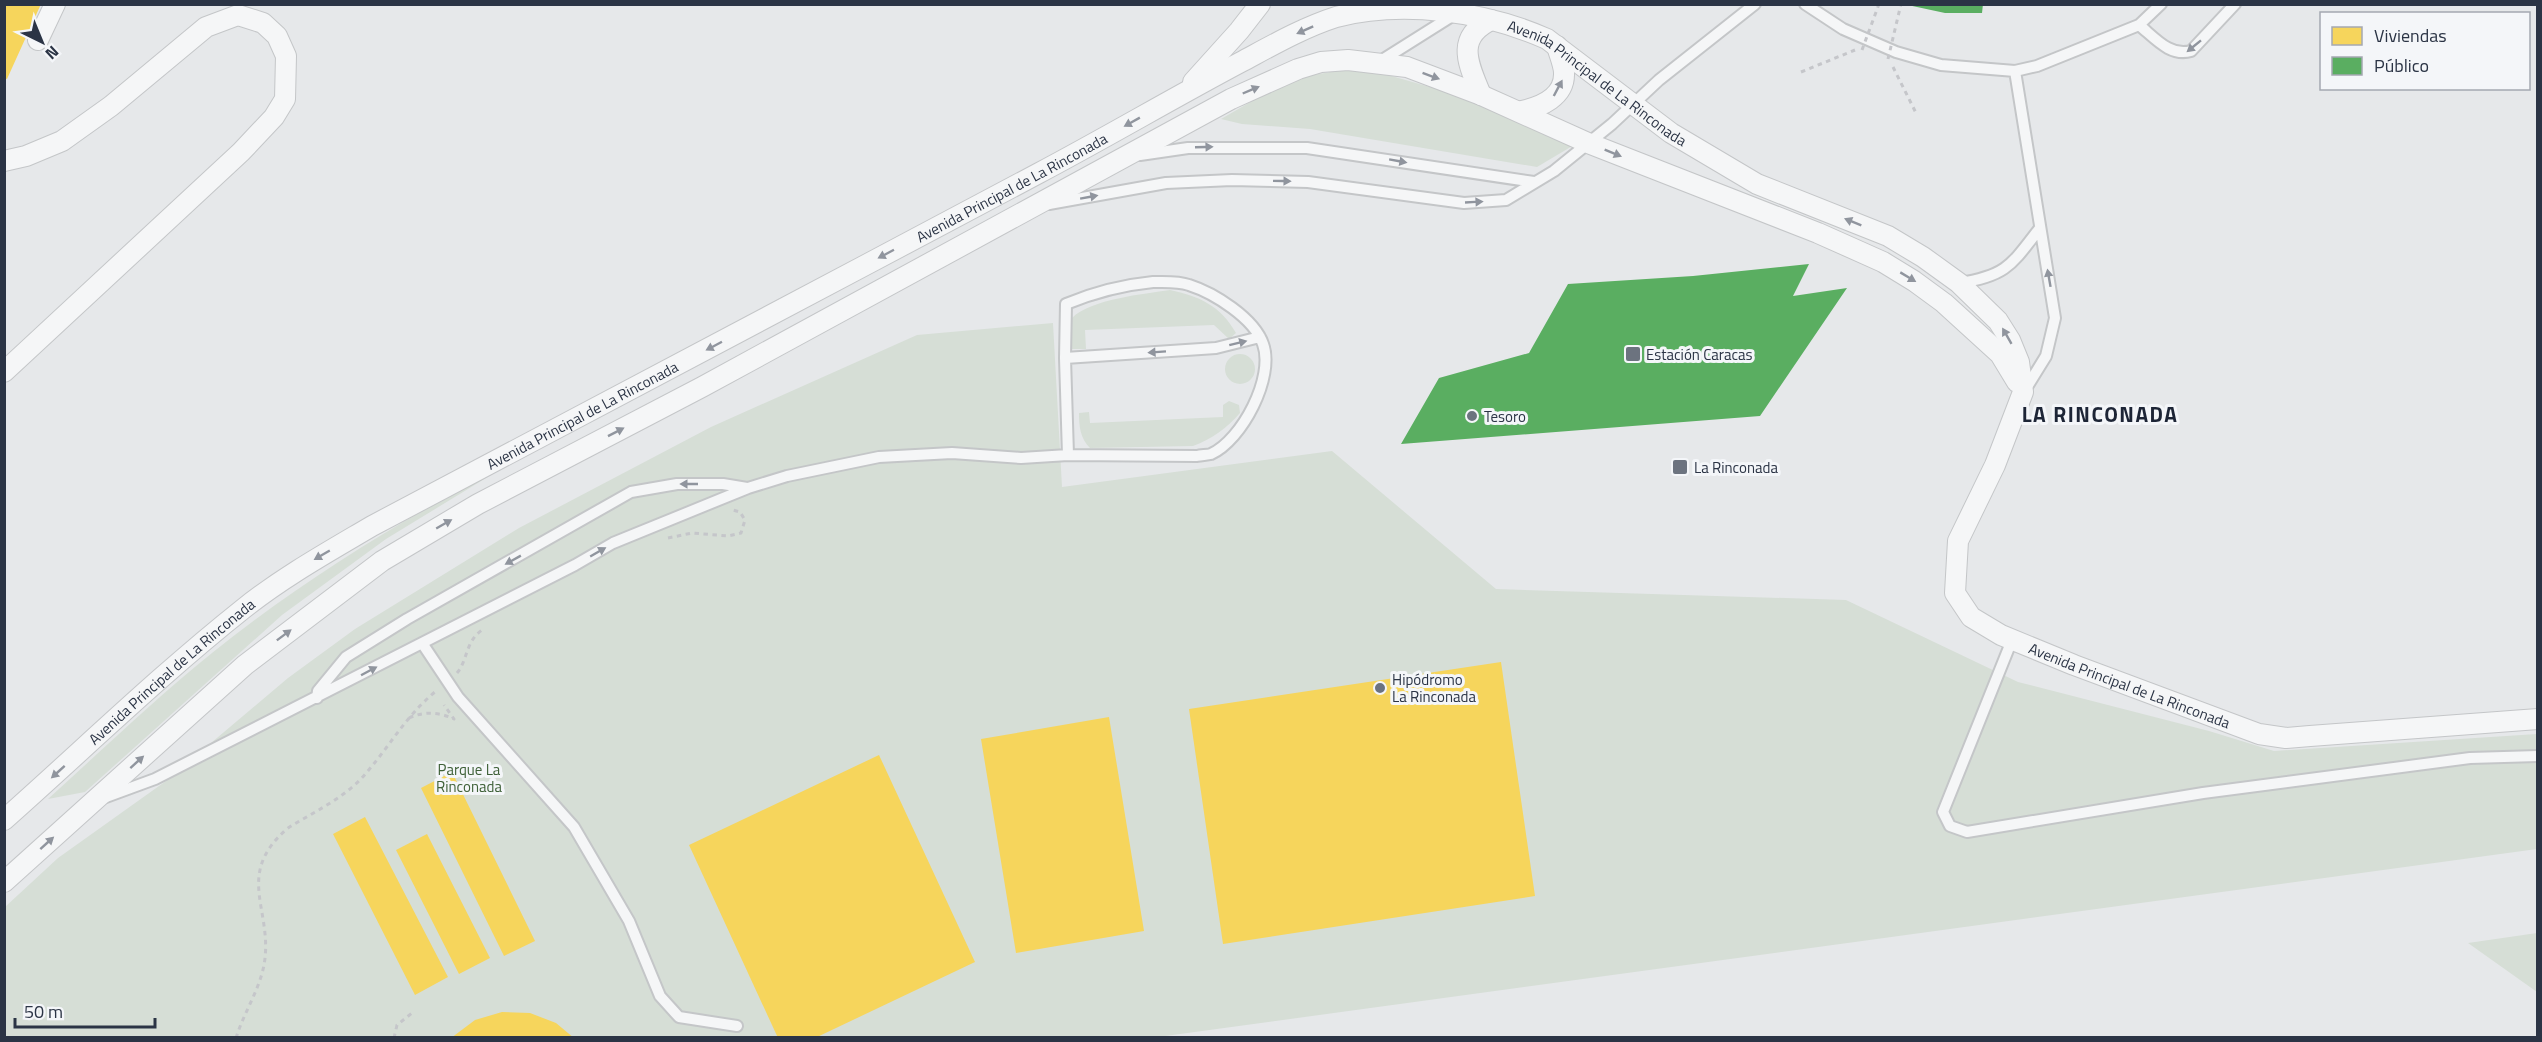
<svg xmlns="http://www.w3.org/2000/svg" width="2542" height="1042" font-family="'Titillium Web',sans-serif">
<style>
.green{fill:#d6ded6}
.homes{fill:#f6d55c}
.public{fill:#5aae61}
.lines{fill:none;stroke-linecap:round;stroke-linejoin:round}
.service-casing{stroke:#c4c6c8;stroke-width:14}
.minor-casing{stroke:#c4c6c8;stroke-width:22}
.path{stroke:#c5c6ca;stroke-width:3;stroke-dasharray:4.5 4.5;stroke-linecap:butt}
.service{stroke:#f5f6f7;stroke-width:10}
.minor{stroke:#f5f6f7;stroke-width:20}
.path-bridge{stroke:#c5c6ca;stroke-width:3;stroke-dasharray:4.5 4.5;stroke-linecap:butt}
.oneway{fill:#90959e}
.poi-dot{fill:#6c737f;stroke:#f4f6f9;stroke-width:2}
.labels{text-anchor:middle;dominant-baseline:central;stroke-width:6;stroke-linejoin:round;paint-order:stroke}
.street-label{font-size:15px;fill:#2b3445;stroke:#f4f6f9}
.poi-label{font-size:15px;fill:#2b3445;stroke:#f4f6f9;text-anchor:start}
.park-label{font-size:15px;fill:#3f6138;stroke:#f4f6f9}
.district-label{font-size:21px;font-weight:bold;letter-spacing:1.5px;fill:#1d2536;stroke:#f4f6f9}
</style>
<rect width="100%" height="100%" fill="#e6e8ea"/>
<path class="green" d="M 1342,70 L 1381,73 L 1444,91 L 1519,120 L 1574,145 L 1537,167 L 1310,129 L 1242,124 L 1221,119 L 1266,93 L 1302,77 Z
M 1170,290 C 1199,296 1221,306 1236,333 L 1229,339 L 1214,325 L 1085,330 L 1086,349 L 1072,349 L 1072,318 C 1091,299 1144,294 1170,290 Z
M 1053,323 L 1062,487 L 1332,451 L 1496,589 L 1846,600 L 2018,682 L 2209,731 L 2274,751 L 2537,734 L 2537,849 L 1158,1037 L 5,1038 L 5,907 L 58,858 L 166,781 L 288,678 L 355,629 L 519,528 L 711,427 L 917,335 Z
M1225 369a15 15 0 1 1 30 0a15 15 0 1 1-30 0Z
M 1229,401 L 1239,405 L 1240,413 C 1227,428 1212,439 1193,446 L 1090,448 C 1080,438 1079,426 1079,413 L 1089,412 L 1090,423 L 1223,417 L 1223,405 Z
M 504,467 L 386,539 L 282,615 L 85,792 L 48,799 C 102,750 155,699 212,653 C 302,581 401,519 504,467 Z
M 2537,933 L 2537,992 L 2468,943 Z"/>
<path class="homes" d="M 4,4 L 41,4 L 7,79 L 4,78 Z
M 1501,662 L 1535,896 L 1223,944 L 1189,709 Z
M 1109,717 L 1144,931 L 1016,953 L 981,739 Z
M 879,755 L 975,962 L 815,1038 L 778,1038 L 689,845 Z
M 452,772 L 535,941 L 504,956 L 421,788 Z
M 365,817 L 448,977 L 415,995 L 333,834 Z
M 427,834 L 490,958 L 459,974 L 396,850 Z
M 502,1012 L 530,1013 L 556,1023 L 574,1038 L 451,1038 L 475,1020 Z"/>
<path class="public" d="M 1903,4 L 1983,4 L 1982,13 L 1945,13 Z
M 1809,264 L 1793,296 L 1847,288 L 1760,416 L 1401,444 L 1439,378 L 1529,353 L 1568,284 L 1693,276 Z"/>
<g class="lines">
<defs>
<path id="service" d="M 1805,4 L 1843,29 L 1896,52 L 1941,65 L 2015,71 L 2037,66 L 2139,25 L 2161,4
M 2139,25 C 2155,38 2170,57 2191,51 L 2235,4
M 1379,62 L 1471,4
M 2015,71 L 2055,318 L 2046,356 L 2025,390
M 1140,155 L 1188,148 L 1307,148 L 1534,182
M 1049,204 L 1166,183 L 1232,180 L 1308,182 L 1464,203 L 1506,200 L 1554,171 L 1612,124 L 1659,80 L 1755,4
M 1153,282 C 1165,282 1178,281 1189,285 C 1214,293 1254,318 1263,344 C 1275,377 1242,440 1211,454 C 1207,455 1201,455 1197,456 L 1068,455 L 1065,358 L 1066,304 C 1095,292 1122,285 1153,282 Z
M 1959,283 C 2007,276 2012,264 2040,228
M 1065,358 L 1216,348 L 1260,337
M 2012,640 L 1943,812 L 1950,826 L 1967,832 L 2203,793 L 2470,758 L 2538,756
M 422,643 L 458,697 L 574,827 L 629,921 L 660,996 L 679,1017 L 737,1026
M 317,698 L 318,691 L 346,657 L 407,619 L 631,492 L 677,484 L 723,484 L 747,488
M 106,797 L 155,779 L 575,565 L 613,543 L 748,488 L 787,476 L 879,457 L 952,453 L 1021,458 L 1068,455"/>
<g id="minor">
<path d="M 38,40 L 55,4"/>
<path d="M 1193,82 L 1239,31 L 1260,4"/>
<path d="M 1481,95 C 1469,65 1454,38 1491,20"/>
<path d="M 1522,111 C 1540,107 1565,97 1564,73 C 1564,65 1559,54 1557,46"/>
<path d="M 4,161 L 26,156 L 62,141 L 111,106 L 206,27 L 238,15 L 263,23 L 277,36 L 286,56 L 285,99 L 274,117 L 241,152 L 4,372"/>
<path id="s1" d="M 4,820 C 83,750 160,675 243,609 C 283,577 328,552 372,526 C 595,408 817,291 1039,173 C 1107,137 1173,98 1241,62 C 1271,46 1302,28 1336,17 C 1403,0 1484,11 1547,39 L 1671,133 L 1757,184 L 1888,236 L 1923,257 L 1959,283 L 1998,321 L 2010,340 L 2019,362 L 2023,392 L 1995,465 L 1958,541 L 1955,593 L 1971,617 L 2001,635 L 2074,665 L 2259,734 L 2286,738 L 2310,736 L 2538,719"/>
<path d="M 4,882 L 245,665 L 382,561 L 478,504 L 702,387 L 1231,99 L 1298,69 L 1321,62 L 1348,60 L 1407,67 L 1481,95 L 1588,143 L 1818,233 L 1883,262 L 1914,281 L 1944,303 L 2000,354 L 2017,382"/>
</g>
</defs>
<use href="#service" class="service-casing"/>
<use href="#minor" class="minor-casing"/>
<path class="path" d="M 1893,67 L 1916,113
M 1801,72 L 1855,50
M 668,538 L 692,533 L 728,536 L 741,533 L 745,520 L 740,512 L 733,510
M 457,673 C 468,660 465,642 482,630
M 409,718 C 424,711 439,712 454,719 L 444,705
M 236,1038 C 244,1012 259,991 264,965 C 274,910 233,875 288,828 C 315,811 347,797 367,772 C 392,743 405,717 436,691
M 394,1038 L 397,1025 L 412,1013"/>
<use href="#service" class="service"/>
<use href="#minor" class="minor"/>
<path class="path-bridge" d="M 1862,50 L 1879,4
M 1888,59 L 1901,4"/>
</g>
<defs><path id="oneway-solid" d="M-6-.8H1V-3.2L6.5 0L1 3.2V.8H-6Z" transform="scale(1.5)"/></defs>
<g class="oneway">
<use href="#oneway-solid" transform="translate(1305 30) rotate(156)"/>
<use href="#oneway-solid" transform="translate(2194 46) rotate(141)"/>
<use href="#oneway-solid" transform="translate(1431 76) rotate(20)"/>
<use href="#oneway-solid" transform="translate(1558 88) rotate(-62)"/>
<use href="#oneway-solid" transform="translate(1251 90) rotate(-23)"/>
<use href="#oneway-solid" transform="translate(1132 122) rotate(151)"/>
<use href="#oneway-solid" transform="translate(1204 147) rotate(-2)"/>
<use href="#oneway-solid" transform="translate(1613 153) rotate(22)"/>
<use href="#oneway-solid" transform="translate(1398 161) rotate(10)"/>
<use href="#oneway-solid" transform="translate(1282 181) rotate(1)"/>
<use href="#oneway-solid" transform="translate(1089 197) rotate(-10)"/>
<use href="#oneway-solid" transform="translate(1474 202) rotate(-3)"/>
<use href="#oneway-solid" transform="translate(1853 222) rotate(-158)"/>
<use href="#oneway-solid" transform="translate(886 254) rotate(152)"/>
<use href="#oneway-solid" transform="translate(1908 277) rotate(31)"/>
<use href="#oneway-solid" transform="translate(2049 278) rotate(-100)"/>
<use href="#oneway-solid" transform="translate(2007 336) rotate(-120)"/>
<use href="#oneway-solid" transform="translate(1238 343) rotate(-14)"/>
<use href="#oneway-solid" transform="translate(714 346) rotate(152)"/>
<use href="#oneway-solid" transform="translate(1157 352) rotate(176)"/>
<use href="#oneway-solid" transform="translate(616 432) rotate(-27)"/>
<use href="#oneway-solid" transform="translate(689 484) rotate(-180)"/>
<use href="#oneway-solid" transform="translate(444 524) rotate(-30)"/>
<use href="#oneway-solid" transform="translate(598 552) rotate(-30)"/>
<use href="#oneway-solid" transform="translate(322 555) rotate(150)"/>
<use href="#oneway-solid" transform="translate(513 560) rotate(151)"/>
<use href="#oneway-solid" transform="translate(284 635) rotate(-37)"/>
<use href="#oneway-solid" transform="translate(369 671) rotate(-28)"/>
<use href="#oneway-solid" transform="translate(137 762) rotate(-42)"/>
<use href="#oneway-solid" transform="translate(58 772) rotate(138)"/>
<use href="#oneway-solid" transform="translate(47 843) rotate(-42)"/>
</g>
<g class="poi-dot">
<rect x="1625" y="346" width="16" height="16" rx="3"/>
<circle cx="1472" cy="416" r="6"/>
<rect x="1672" y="459" width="16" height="16" rx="3"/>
<circle cx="1380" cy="688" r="6"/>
</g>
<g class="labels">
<g class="street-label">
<text stroke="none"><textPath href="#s1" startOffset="1844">Avenida Principal de La Rinconada</textPath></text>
<text stroke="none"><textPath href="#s1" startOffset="1196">Avenida Principal de La Rinconada</textPath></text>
<text stroke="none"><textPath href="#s1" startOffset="710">Avenida Principal de La Rinconada</textPath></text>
<text stroke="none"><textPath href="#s1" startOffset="224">Avenida Principal de La Rinconada</textPath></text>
<text stroke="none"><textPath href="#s1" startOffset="2808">Avenida Principal de La Rinconada</textPath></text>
</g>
<g class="poi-label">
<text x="1646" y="354">Estación Caracas</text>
<text x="1484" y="416">Tesoro</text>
<text x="1694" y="467">La Rinconada</text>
<text x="1392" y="679">Hipódromo<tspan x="1392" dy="17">La Rinconada</tspan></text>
</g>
<g class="park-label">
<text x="469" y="769">Parque La<tspan x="469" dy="17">Rinconada</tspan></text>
</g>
<g class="district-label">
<text x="2100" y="414">LA RINCONADA</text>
</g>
</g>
<rect width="2542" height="1042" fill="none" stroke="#2b3445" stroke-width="12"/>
<rect x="2320" y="12" width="210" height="78" fill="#f4f6f9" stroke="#a4a8b1" stroke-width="1.5"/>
<rect x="2332" y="27" width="30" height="18" fill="#f6d55c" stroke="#a4a8b1" stroke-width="1.5"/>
<text x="2374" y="42" font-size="18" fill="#2b3445">Viviendas</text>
<rect x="2332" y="57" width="30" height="18" fill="#5aae61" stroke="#a4a8b1" stroke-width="1.5"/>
<text x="2374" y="72" font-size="18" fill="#2b3445">Público</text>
<g transform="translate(42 42) rotate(137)" stroke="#f4f6f9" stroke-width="4.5" paint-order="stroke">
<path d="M0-4.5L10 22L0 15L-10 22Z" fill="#2b3445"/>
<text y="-9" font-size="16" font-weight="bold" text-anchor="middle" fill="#2b3445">N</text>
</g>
<path d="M15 1018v9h140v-9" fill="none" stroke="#2b3445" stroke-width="3"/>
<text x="24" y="1018" font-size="18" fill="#2b3445" stroke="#f4f6f9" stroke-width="4.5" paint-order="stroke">50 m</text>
</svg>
